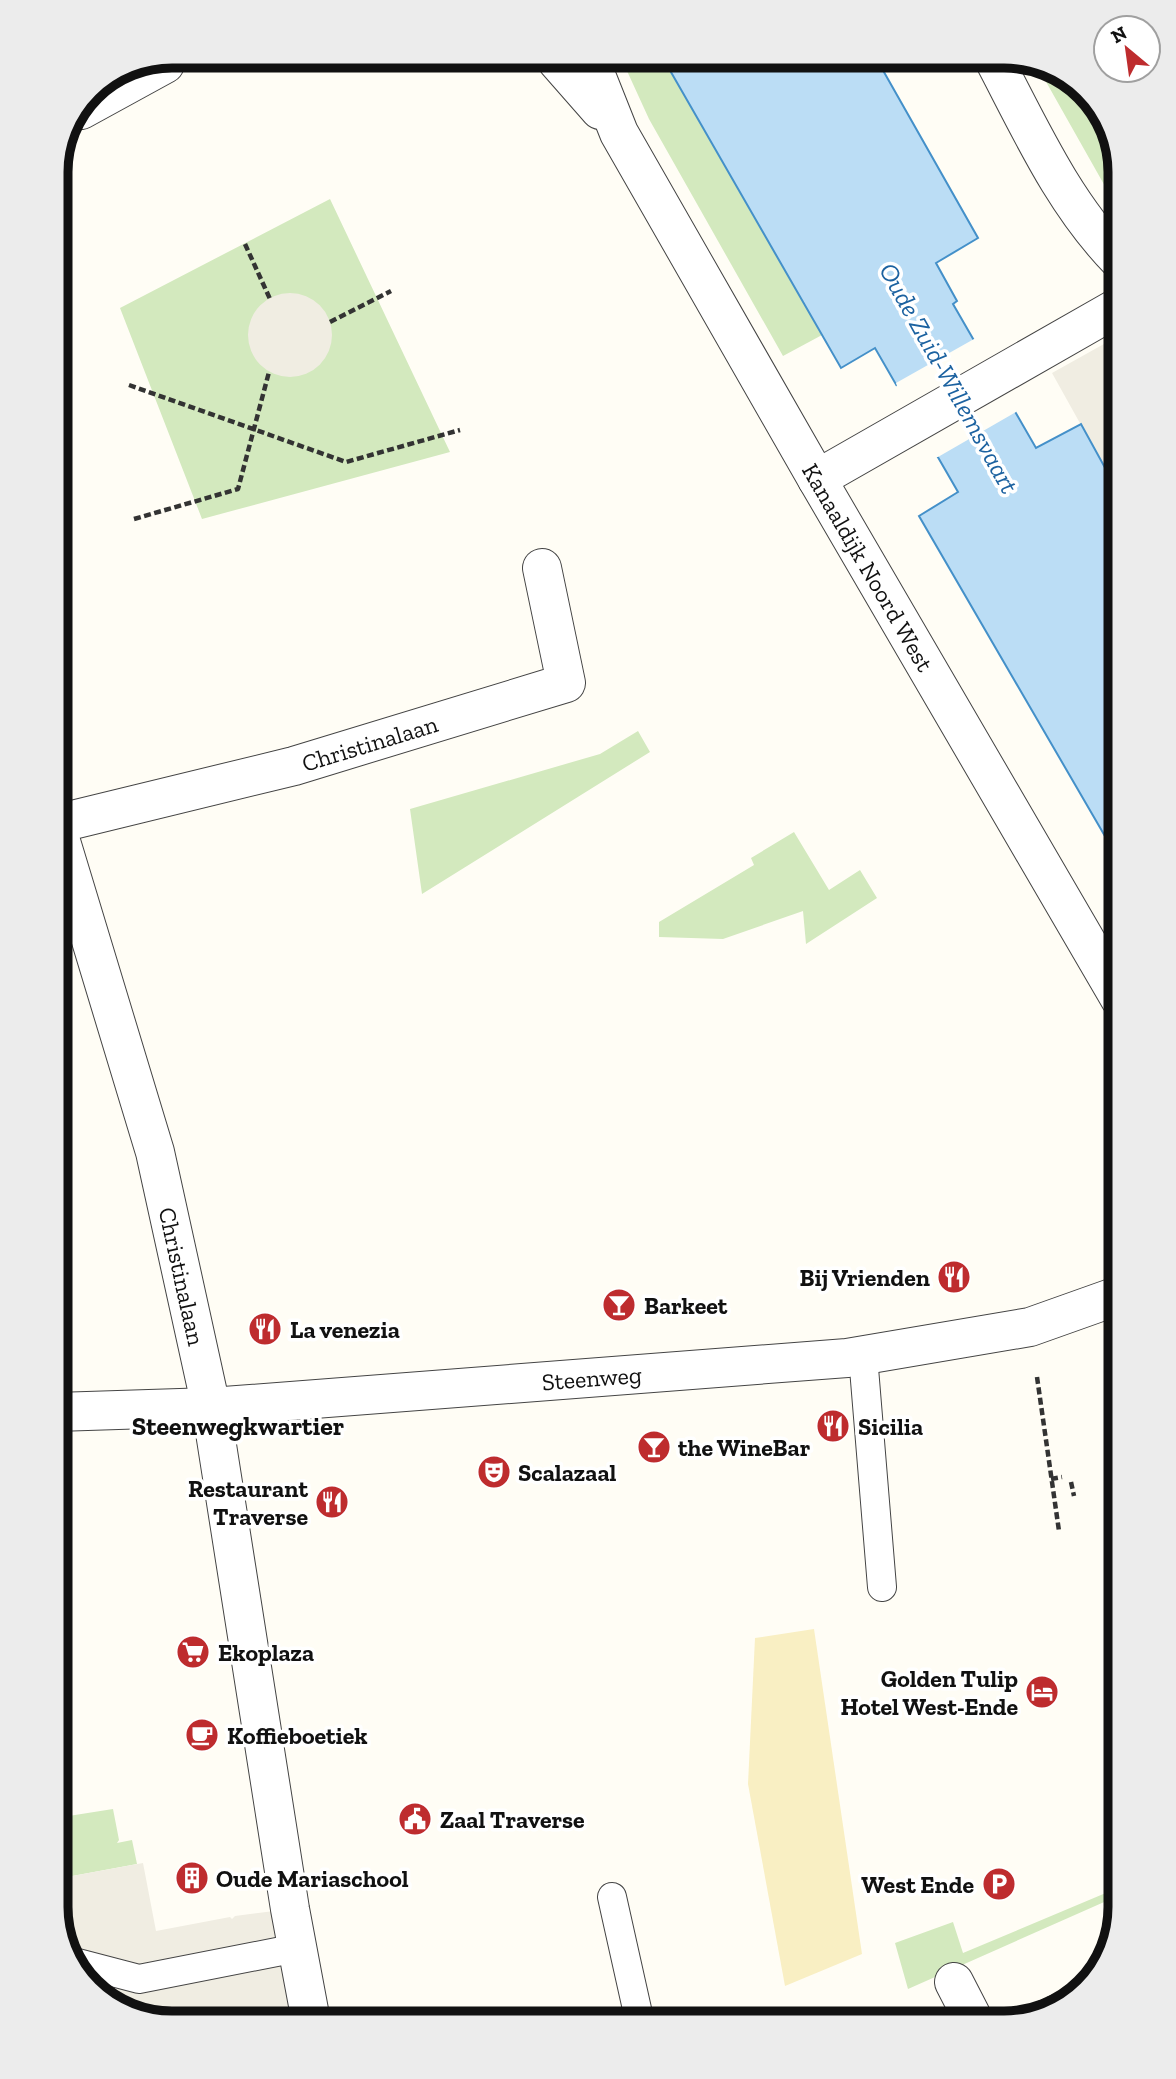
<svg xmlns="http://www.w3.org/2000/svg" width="1176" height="2079" font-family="'Zilla Slab',serif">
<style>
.green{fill:#d3e9be}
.sand{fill:#f9efc3}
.plaza{fill:#f0ede2}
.water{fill:#bbddf5;stroke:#4490c9;stroke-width:2}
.pier{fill:#fffdf5}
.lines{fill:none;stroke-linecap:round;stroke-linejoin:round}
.service-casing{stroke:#444;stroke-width:30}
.pedestrian-casing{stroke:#444;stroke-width:40}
.minor-casing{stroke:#444;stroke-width:40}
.tertiary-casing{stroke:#444;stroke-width:40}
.path{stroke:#333;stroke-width:4.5;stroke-dasharray:7 3.5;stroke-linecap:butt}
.service{stroke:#fff;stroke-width:28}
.pedestrian{stroke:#fff;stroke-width:38}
.minor{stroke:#fff;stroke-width:38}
.tertiary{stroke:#fff;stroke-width:38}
.labels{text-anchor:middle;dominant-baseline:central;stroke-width:7;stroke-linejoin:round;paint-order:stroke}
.street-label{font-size:24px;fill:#111;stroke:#fff}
.poi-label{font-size:24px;font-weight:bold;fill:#111;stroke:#fff;text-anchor:start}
.water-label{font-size:26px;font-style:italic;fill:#1c62a0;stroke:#fff}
.neighbourhood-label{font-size:26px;font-weight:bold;fill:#111;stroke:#fff}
.rim{fill:none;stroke:#111;stroke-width:9}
</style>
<rect width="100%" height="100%" fill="#fffdf5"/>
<path class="green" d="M 622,60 L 664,60 L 822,335 L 783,356 L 649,119 Z
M 1036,64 L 1069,76 L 1111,127 L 1120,172 L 1120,201 L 1106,188 Z
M 330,199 L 450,452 L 202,519 L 120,308 Z
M 638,731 L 650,752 L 422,894 L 410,809 L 600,754 Z
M 794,832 L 829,890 L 860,870 L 877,898 L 806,944 L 803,911 L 723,939 L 659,937 L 659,922 L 754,865 L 751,858 Z
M 113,1809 L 119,1840 L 117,1843 L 132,1840 L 137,1864 L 56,1879 L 56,1818 Z
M 1120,1887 L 1120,1895 L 908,1989 L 895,1943 L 953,1922 L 963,1953 Z"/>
<path class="sand" d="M 814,1629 L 862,1954 L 785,1986 L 748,1784 L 755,1638 Z"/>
<path class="plaza" d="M248 335a42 42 0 1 1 84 0a42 42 0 1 1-84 0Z
M 1120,335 L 1120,495 L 1052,373 Z
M 143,1863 L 156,1931 L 230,1917 L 232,1919 L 235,1916 L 290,1909 L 311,2021 L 165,2023 L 107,2003 L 65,1952 L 56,1907 L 56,1879 Z"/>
<path class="water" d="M 876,58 L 978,238 L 936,263 L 957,301 L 953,304 L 1036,448 L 1081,424 L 1120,495 L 1120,862 L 919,516 L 958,492 L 875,348 L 841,368 L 664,60 Z"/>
<path class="pier" d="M 974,339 L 977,339 L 1017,409 L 1016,412 L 938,457 L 934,457 L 894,387 L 897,386 L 896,383 Z"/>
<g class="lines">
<defs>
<path id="service" d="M 863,1356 L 882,1587
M 612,1897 L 639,2018
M 74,1962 L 139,1979 L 297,1948"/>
<path id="pedestrian" d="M 992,56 C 1030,128 1063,203 1120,261
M 954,1982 L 971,2015"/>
<g id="minor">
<path d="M 81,110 L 165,64"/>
<path d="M 817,479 L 1120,306"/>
<path id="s1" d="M 56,824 L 294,766 L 566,683 L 542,568"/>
<path id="s2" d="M 56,825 L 155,1152 L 211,1407 L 290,1909 L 311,2021"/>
<path id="s3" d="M 56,1412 L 211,1407 L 847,1358 L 1030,1327 L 1120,1295"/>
</g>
<g id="tertiary">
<path id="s4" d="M 590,60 L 619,133 L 817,479 L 1120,999"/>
<path d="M 557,61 L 600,110"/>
</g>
</defs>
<use href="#service" class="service-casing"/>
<use href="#pedestrian" class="pedestrian-casing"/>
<use href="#minor" class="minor-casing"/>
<use href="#tertiary" class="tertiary-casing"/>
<path class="path" d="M 245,244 L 270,299
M 330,322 L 391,291
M 129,385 L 346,462 L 460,430
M 134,519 L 238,489 L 269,372
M 1037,1377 L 1059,1531
M 1051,1479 L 1062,1477
M 1071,1482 L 1074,1496
M 1019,2012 L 1092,1979"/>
<use href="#service" class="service"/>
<use href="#pedestrian" class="pedestrian"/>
<use href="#minor" class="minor"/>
<use href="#tertiary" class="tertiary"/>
</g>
<defs>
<symbol id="restaurant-disc" viewBox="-11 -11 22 22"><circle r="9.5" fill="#be2c2e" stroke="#fff"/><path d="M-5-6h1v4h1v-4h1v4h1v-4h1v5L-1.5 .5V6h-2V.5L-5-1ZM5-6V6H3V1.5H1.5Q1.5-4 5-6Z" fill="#fff"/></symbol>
<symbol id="bar-disc" viewBox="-11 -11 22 22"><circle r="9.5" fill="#be2c2e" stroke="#fff"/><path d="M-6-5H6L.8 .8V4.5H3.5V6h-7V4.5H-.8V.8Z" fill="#fff"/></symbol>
<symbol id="theatre-disc" viewBox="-11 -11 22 22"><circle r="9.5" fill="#be2c2e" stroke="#fff"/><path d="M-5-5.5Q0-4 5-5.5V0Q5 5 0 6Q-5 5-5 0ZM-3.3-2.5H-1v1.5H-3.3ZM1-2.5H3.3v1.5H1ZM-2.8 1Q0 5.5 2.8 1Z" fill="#fff"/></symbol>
<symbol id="supermarket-disc" viewBox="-11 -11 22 22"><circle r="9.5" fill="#be2c2e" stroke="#fff"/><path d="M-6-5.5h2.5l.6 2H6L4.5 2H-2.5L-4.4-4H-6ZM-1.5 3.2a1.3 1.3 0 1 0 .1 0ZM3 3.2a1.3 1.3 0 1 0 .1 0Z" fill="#fff"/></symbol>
<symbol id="hotel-disc" viewBox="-11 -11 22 22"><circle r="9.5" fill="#be2c2e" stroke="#fff"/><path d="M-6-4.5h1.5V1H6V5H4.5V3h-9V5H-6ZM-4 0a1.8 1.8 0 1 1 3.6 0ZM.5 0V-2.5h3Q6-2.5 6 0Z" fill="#fff"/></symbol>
<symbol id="cafe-disc" viewBox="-11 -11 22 22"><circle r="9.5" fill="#be2c2e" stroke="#fff"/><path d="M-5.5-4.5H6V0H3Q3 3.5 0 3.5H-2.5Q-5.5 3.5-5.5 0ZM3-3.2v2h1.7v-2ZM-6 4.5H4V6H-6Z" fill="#fff"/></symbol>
<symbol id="civic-disc" viewBox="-11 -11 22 22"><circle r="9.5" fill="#be2c2e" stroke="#fff"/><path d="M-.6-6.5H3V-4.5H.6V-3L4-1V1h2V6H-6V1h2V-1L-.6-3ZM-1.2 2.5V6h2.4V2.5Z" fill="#fff"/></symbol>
<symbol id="building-disc" viewBox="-11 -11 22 22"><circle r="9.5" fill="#be2c2e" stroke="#fff"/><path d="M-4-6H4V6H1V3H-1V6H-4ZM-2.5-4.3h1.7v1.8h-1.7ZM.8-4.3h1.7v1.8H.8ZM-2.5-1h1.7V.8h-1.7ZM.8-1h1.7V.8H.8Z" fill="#fff"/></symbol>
<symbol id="parking-disc" viewBox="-11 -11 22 22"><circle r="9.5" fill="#be2c2e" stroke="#fff"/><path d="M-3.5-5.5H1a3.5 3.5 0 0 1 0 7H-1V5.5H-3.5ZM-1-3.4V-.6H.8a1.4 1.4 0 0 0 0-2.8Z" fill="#fff"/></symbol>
</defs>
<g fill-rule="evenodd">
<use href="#restaurant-disc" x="935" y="1258" width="38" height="38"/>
<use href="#bar-disc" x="600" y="1286" width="38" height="38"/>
<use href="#restaurant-disc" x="246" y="1310" width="38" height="38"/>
<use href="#restaurant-disc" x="814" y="1407" width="38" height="38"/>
<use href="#bar-disc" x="635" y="1428" width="38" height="38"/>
<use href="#theatre-disc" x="475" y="1453" width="38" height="38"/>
<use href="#restaurant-disc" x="313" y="1483" width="38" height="38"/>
<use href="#supermarket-disc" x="174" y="1633" width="38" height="38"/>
<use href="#hotel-disc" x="1023" y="1673" width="38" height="38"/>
<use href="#cafe-disc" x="183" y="1716" width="38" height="38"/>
<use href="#civic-disc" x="396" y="1800" width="38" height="38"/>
<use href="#building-disc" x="173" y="1859" width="38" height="38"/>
<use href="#parking-disc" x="980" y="1865" width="38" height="38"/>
</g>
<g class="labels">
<g class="street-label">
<text stroke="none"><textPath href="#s4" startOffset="579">Kanaaldijk Noord West</textPath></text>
<text stroke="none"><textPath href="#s1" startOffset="324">Christinalaan</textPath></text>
<text stroke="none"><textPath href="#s2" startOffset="469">Christinalaan</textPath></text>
<text stroke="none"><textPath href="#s3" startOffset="537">Steenweg</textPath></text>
</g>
<g class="poi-label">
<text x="930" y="1277" text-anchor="end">Bij Vrienden</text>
<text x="644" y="1305">Barkeet</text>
<text x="290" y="1329">La venezia</text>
<text x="858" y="1426">Sicilia</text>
<text x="678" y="1447">the WineBar</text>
<text x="518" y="1472">Scalazaal</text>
<text x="308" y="1488" text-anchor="end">Restaurant<tspan x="308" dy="28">Traverse</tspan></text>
<text x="218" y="1652">Ekoplaza</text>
<text x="1018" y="1678" text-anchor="end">Golden Tulip<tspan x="1018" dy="28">Hotel West-Ende</tspan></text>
<text x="227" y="1735">Koffieboetiek</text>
<text x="440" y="1819">Zaal Traverse</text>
<text x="216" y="1878">Oude Mariaschool</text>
<text x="974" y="1884" text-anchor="end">West Ende</text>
</g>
<g class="water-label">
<text transform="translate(949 378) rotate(61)">Oude Zuid-Willemsvaart</text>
</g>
<g class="neighbourhood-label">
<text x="238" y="1426">Steenwegkwartier</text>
</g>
</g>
<path d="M0 0H1176V2079H0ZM172 68H1004A104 104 0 0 1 1108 172V1907A104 104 0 0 1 1004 2011H172A104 104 0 0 1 68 1907V172A104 104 0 0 1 172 68Z" fill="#ececec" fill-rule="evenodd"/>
<path class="rim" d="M172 68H1004A104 104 0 0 1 1108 172V1907A104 104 0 0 1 1004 2011H172A104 104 0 0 1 68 1907V172A104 104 0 0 1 172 68Z"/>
<g transform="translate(1127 49) rotate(331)"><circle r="33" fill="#ffffff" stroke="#a0a0a0" stroke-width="2"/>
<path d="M0-5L12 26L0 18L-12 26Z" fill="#be2c2e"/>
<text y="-10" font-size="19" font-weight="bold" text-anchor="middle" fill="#111111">N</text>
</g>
</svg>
